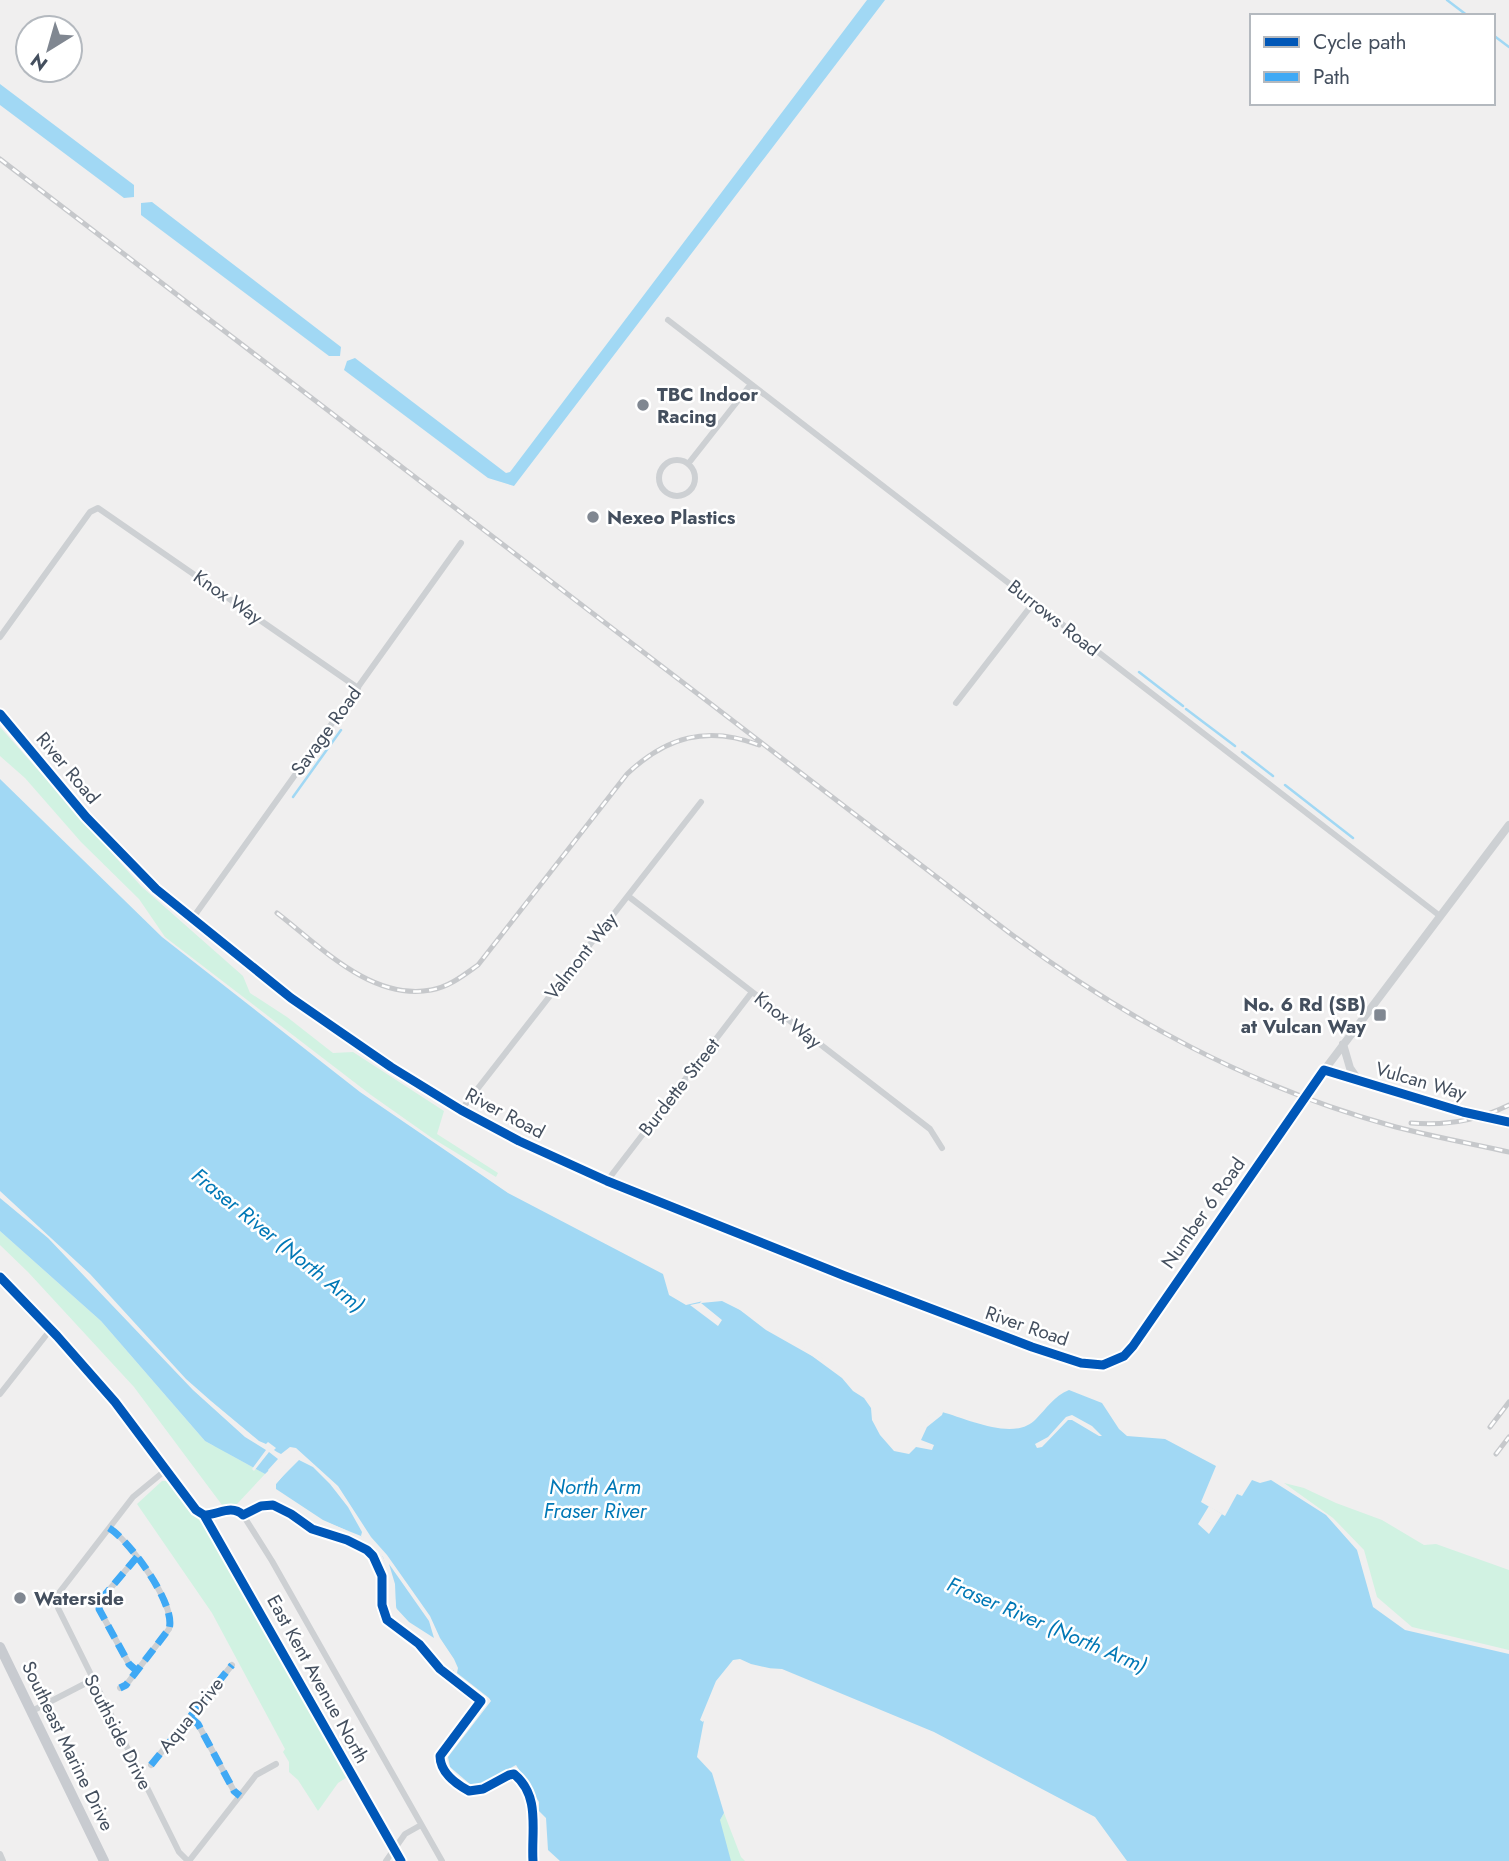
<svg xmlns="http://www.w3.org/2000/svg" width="1509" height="1861" font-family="Jost,sans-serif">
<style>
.green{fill:#d1f2e2}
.water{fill:#a1d8f4}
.pier{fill:#f0efef;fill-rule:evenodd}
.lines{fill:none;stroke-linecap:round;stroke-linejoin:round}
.stream{stroke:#a1d8f4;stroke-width:2.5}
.minor{stroke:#cdd0d3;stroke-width:6}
.tertiary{stroke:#cdd0d3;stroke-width:8}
.primary{stroke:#c8cbd0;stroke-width:10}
.rail-casing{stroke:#c6c8cb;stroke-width:5}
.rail{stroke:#fff;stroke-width:2.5;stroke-dasharray:8;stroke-linecap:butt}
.quiet{stroke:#3fa9f5;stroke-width:7;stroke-dasharray:14 7;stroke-linecap:butt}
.cycleway-casing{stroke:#fff;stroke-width:13}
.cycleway{stroke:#0057b8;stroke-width:9}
.poi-dot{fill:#808791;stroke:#fff;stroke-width:2.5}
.labels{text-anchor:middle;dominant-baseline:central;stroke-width:5;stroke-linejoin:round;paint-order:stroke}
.poi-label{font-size:19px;font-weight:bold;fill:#444f5e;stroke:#fff;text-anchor:start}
.street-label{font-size:19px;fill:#444f5e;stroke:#fff}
.water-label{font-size:21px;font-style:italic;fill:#0078b6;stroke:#fff}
</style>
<rect width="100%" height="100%" fill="#f0efef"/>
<path class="green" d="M 0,727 L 141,886 L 243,976 L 250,993 L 287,1017 L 333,1053 L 353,1052 L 444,1111 L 437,1134 L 498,1173 L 496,1177 L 432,1138 L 371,1095 L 165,937 L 139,899 L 81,842 L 25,778 L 0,756 Z
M 0,1198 L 227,1453 L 265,1474 L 237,1504 L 222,1505 L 134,1387 L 28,1272 L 0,1245 L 0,1231 L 101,1321 L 205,1441 L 214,1446 Z
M 162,1481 L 167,1481 L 170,1483 C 180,1497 190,1519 209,1520 L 239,1569 L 355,1772 L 338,1783 L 318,1811 L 298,1780 L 289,1772 L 289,1762 L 283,1752 L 285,1749 L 212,1613 L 137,1504 Z
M 1284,1483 L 1304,1488 L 1336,1503 L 1382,1520 L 1424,1545 L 1436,1544 L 1509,1570 L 1509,1650 L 1412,1627 L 1377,1597 L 1364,1550 L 1333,1518 Z
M 724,1813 L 741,1857 L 745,1861 L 720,1861 L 720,1820 Z"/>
<path class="water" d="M 867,0 L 885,0 L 514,486 L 488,478 L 344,370 L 347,361 L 355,358 L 506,473 L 510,472 Z
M 0,84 L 134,185 L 134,197 L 124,198 L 0,105 Z
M 152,202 L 341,347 L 340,356 L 329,356 L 141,215 L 141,203 Z
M 0,779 L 162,937 L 360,1092 L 508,1193 L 663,1274 L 669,1295 L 686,1305 L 712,1299 L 723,1299 L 844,1376 L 868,1400 L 888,1438 L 909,1448 L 922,1426 L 942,1412 C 968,1419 1015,1442 1036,1419 C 1047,1408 1054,1396 1069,1390 L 1102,1403 L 1119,1429 L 1127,1436 L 1165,1439 L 1216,1466 L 1201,1502 L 1225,1516 L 1237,1494 L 1242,1496 L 1252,1480 L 1260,1483 L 1271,1480 L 1326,1515 L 1357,1550 L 1373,1607 L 1405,1630 L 1509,1654 L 1509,1861 L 1127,1861 L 1095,1817 L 934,1732 L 782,1669 L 750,1667 L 737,1664 L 717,1686 L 705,1715 L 697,1757 L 712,1773 L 724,1813 L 720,1820 L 731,1861 L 560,1861 L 548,1850 L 546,1818 L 535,1807 L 520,1776 L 507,1773 L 469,1789 L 444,1769 L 442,1756 L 484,1704 L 481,1696 L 456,1677 L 449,1659 L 397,1613 L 392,1576 L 378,1547 L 366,1538 L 321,1520 L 278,1494 L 274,1486 L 300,1457 L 290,1450 L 265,1474 L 205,1441 L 101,1321 L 0,1231 Z"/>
<path class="pier" d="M 0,1191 L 90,1274 L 186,1379 L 211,1401 L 259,1441 L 266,1444 L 268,1442 L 276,1448 L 274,1450 L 277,1452 L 281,1454 L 290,1447 L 296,1448 L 338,1486 L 371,1537 L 387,1555 L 430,1616 L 440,1638 L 454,1659 L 458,1668 L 457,1673 L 489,1698 L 491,1701 L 448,1757 L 450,1767 L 471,1785 L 480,1784 L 516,1765 L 539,1802 L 539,1816 L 532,1809 L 518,1779 L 508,1776 L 482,1792 L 468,1792 L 442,1771 L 439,1755 L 480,1703 L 478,1698 L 454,1679 L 452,1675 L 454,1671 L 443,1655 L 396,1617 L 391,1602 L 391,1579 L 383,1557 L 375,1547 L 361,1536 L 362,1532 L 348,1507 L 330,1484 L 313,1467 L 299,1460 L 282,1477 L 276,1484 L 276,1489 L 323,1520 L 348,1531 L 333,1528 L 317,1522 L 276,1495 L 272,1486 L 273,1481 L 298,1457 L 292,1452 L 270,1473 L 268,1470 L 278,1459 L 269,1452 L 254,1471 L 252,1469 L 266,1450 L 245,1437 L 193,1390 L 48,1238 L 0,1198 ZM 389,1564 L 429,1621 L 434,1638 L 409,1622 L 396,1608 L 395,1584 Z
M 716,1296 L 731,1300 L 751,1312 L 846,1374 L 870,1400 L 891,1436 L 898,1442 L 909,1446 L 927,1417 L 944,1409 L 942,1415 L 927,1427 L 921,1440 L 934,1445 L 932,1450 L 916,1447 L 909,1454 L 894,1451 L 880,1435 L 872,1420 L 871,1408 L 864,1398 L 853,1391 L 842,1378 L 812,1356 L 766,1330 L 740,1310 L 722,1301 L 701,1303 L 722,1320 L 718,1326 L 690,1305 L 700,1303 L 704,1298 Z
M 1072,1415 L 1092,1426 L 1102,1436 L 1099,1436 L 1072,1420 L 1068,1420 L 1042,1447 L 1037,1448 L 1035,1444 L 1048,1437 L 1066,1417 Z
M 1209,1506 L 1222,1514 L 1209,1534 L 1198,1524 Z
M 740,1659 L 751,1664 L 769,1668 L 772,1671 L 734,1669 L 712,1701 L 705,1719 L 703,1722 L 700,1720 L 716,1681 L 733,1660 Z"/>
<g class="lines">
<path class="stream" d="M 1447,0 L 1468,16
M 1493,35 L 1509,47
M 1139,672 L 1183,706
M 1186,709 L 1235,746
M 1242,752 L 1273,776
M 1285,785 L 1353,838
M 293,797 L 341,730"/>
<path class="minor" d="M 668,320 L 1440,916
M659 478a18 18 0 1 1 36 0a18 18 0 1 1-36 0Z
M 688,464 L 751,384
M 0,637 L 90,512 L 98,508 L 358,688
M 956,703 L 1034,602
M 628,896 L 930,1129 L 942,1148
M 192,919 L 461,543
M 461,1110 L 701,802
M 607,1181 L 752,992
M 0,1277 L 57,1336 L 115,1402 L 196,1510 C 212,1522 228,1502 243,1515 L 272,1561 L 442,1861
M 0,1394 L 51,1329
M 167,1469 L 133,1497 L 55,1598 L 58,1608 L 179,1852 L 188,1861
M 109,1528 C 129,1540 177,1605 169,1629 L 126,1685 L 120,1688
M 137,1557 L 103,1597 L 99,1609 L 129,1664 L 137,1671
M 32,1711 L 92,1680
M 191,1718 L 198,1724 L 234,1791 L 240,1796
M 151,1765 L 232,1665
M 351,1775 L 401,1861
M 0,1854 L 3,1861
M 189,1861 L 256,1775 L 276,1764
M 386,1861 L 405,1834 L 421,1825"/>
<path class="tertiary" d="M 0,714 L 86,817 L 156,889 L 291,998 L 391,1067 L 461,1110 L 519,1141 L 607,1181 L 965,1322 L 1032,1347 L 1093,1365 C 1110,1366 1121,1359 1133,1346 L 1304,1097 L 1509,825
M 1343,1044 L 1350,1068 L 1359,1081
M 1324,1070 L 1463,1112 L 1509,1122"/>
<path class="primary" d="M 0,1647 L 104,1861"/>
<defs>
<path id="rail" d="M 0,159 L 1011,934 C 1127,1020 1249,1086 1389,1125 C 1428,1136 1469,1143 1509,1152
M 277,913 C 320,946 371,1001 431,990 C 449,987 464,975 478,965 L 627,774 C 666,737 707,725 759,745
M 1411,1123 C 1445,1126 1477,1121 1509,1105
M 1490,1427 L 1509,1402
M 1496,1454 L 1509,1437"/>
</defs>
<use href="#rail" class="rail-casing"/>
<use href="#rail" class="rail"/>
<path class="quiet" d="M 109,1528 C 129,1540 177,1605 169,1629 L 126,1685 L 120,1688
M 137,1557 L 103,1597 L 99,1609 L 129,1664 L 137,1671
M 191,1718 L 198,1724 L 234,1791 L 240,1796
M 151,1765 L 232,1665"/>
<defs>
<path id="cycleway" d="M 0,714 L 86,817 L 156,889 L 291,998 L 391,1067 L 461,1110 L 519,1141 L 607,1181 L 845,1276 L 1032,1347 L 1081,1363 L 1103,1365 L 1124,1356 L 1133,1346 L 1324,1070 L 1463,1112 L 1509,1122
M 0,1277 L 57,1336 L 115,1402 L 196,1510 L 204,1515 L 401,1861
M 204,1515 C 218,1515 231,1504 243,1515 L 261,1506 L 273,1505 L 291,1514 L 312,1529 L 347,1540 L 367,1550 L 373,1556 L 382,1576 L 382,1605 L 387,1620 L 419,1644 L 440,1669 L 481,1701 L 440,1756 C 440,1773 456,1784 469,1791 L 483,1789 L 509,1775 L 514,1774 C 541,1796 531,1831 533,1861"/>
</defs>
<use href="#cycleway" class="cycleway-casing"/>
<use href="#cycleway" class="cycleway"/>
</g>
<g class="poi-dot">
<circle cx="643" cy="405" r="7"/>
<circle cx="593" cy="517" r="7"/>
<rect x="1373" y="1008" width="14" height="14" rx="3.5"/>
<circle cx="20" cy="1598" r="7"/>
</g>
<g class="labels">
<g class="poi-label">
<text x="657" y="394">TBC Indoor<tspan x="657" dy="22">Racing</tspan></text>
<text x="607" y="517">Nexeo Plastics</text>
<text x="1366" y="1004" text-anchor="end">No. 6 Rd (SB)<tspan x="1366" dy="22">at Vulcan Way</tspan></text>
<text x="34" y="1598">Waterside</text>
</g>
<g class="street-label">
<text transform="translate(228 597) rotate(35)">Knox Way</text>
<text transform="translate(1054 618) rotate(38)">Burrows Road</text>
<text transform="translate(326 731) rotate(-54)">Savage Road</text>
<text transform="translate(68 768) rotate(50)">River Road</text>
<text transform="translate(581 956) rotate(-52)">Valmont Way</text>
<text transform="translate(788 1020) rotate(38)">Knox Way</text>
<text transform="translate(1421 1081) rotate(16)">Vulcan Way</text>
<text transform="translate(679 1087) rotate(-52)">Burdette Street</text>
<text transform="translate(505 1113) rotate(28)">River Road</text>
<text transform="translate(1203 1213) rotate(-55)">Number 6 Road</text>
<text transform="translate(1027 1326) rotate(19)">River Road</text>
<text transform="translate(318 1679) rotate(61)">East Kent Avenue North</text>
<text transform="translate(191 1715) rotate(-51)">Aqua Drive</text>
<text transform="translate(118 1732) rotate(63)">Southside Drive</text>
<text transform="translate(68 1746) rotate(64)">Southeast Marine Drive</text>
</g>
<g class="water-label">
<text transform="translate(278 1240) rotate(39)">Fraser River (North Arm)</text>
<text x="595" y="1487">North Arm<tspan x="595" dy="24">Fraser River</tspan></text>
<text transform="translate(1047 1625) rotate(23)">Fraser River (North Arm)</text>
</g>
</g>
<rect x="1250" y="14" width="245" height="91" fill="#ffffff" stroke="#b4b9bf" stroke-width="2"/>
<rect x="1264" y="37" width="35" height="10" fill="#0057b8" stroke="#b4b9bf" stroke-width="2"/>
<text x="1313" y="49" font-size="21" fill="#444f5e">Cycle path</text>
<rect x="1264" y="72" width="35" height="10" fill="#3fa9f5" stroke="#b4b9bf" stroke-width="2"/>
<text x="1313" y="84" font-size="21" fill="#444f5e">Path</text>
<g transform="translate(49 49) rotate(217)"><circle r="33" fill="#ffffff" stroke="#b4b9bf" stroke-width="2"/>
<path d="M0-5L12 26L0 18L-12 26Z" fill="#808791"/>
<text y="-10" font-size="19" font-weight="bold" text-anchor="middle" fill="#444f5e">N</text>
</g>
</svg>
